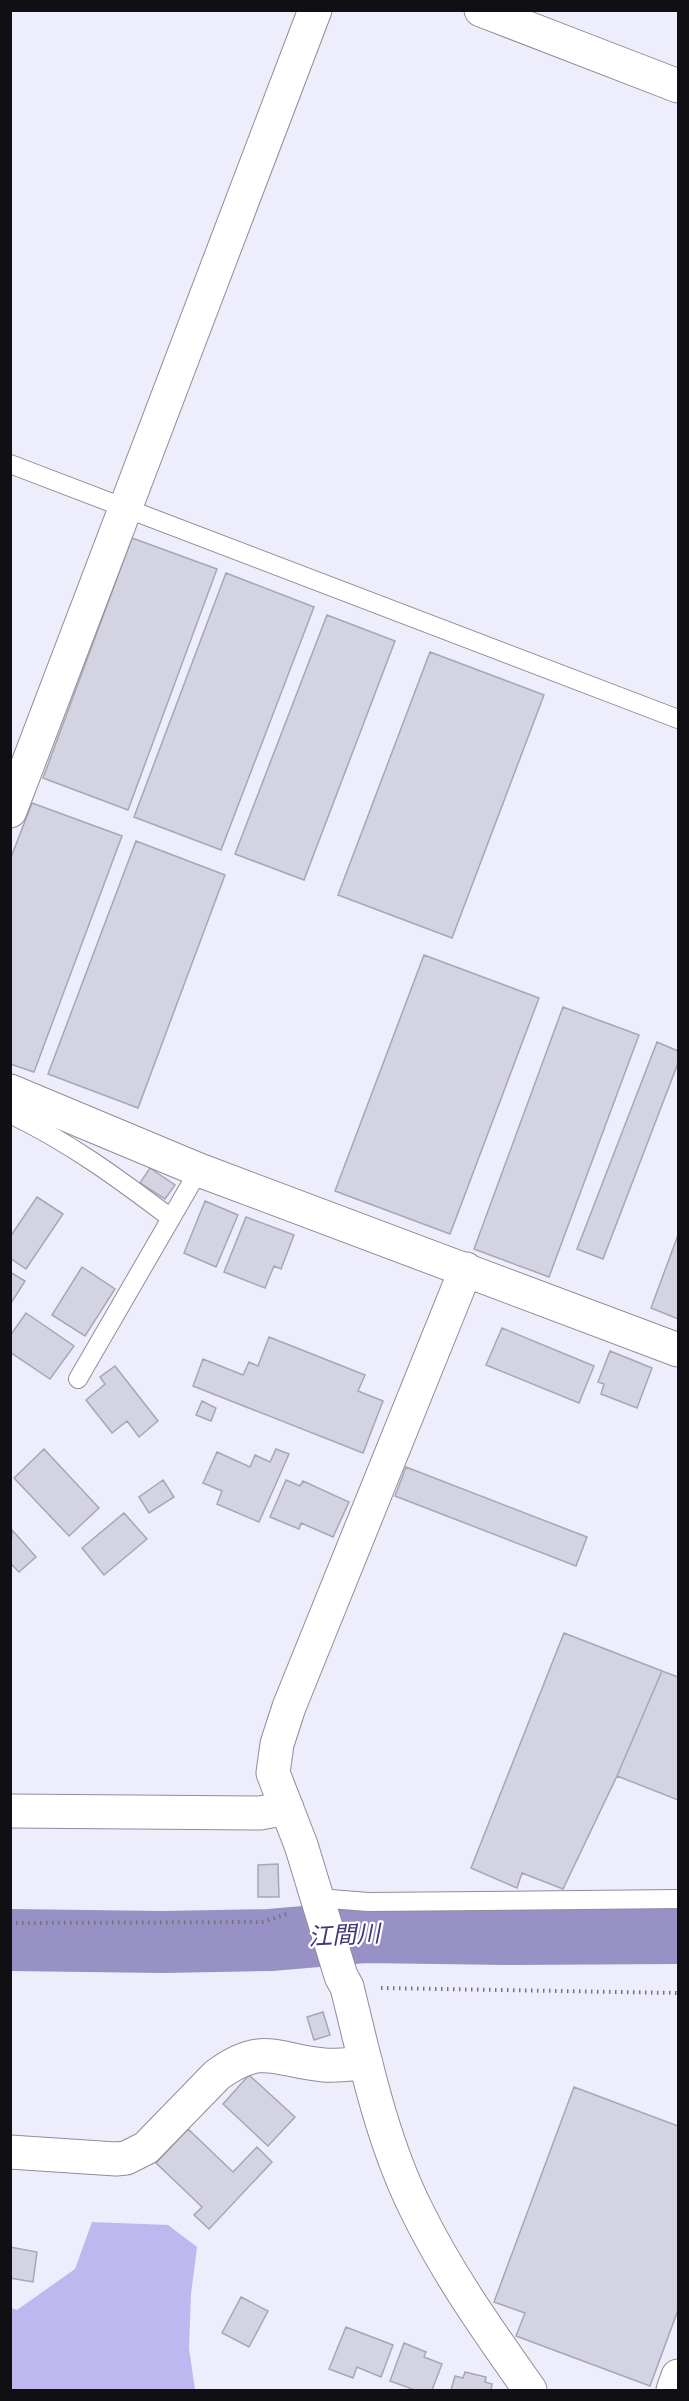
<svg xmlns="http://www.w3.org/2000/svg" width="689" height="2401" font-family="Cabin,'Noto Sans JP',sans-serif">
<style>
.forest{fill:#bdb8ef}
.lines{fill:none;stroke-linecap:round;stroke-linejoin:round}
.river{stroke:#9791c6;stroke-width:62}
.building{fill:#d4d3e1;stroke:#a7a6b4;stroke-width:1.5}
.service-casing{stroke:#8e8d9b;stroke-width:20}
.minor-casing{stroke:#8e8d9b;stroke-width:35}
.path{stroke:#74737d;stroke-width:4;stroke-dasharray:1.5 4.5;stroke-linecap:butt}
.service{stroke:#fff;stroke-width:18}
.minor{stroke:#fff;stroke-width:33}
.labels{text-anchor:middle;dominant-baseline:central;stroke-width:4.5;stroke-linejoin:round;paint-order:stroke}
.water-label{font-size:24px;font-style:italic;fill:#433678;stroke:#fff}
</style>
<rect width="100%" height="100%" fill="#eeedfc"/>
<path class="forest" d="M 92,2222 L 168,2225 L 197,2247 L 191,2294 L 189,2348 L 195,2390 L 11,2390 L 11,2308 L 17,2310 L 75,2269 Z"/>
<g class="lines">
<path class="river" d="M 10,1940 L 163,1942 L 270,1940 L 364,1932 L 507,1934 L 678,1933"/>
</g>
<path class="building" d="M 132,538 L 217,569 L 128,810 L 43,778 Z
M 226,573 L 314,607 L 221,850 L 134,817 Z
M 327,615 L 395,641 L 304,880 L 235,854 Z
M 430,652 L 544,695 L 452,938 L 338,895 Z
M 32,803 L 122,836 L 34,1072 L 10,1064 L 10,860 Z
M 136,841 L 225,875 L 138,1108 L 48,1074 Z
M 424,955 L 539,998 L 450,1234 L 335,1191 Z
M 563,1007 L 639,1035 L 549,1277 L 474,1249 Z
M 657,1042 L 678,1051 L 678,1063 L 603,1259 L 577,1249 Z
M 150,1168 L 175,1185 L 165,1199 L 140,1183 Z
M 37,1197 L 63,1214 L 26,1269 L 10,1258 L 10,1237 Z
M 205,1201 L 238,1215 L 216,1267 L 184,1253 Z
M 246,1217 L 294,1235 L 281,1269 L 274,1266 L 265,1288 L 224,1272 Z
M 678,1235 L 678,1319 L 651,1308 Z
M 82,1267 L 115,1289 L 85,1336 L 52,1315 Z
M 10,1272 L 25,1281 L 10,1305 Z
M 26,1313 L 74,1346 L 50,1379 L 10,1352 L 10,1336 Z
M 502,1328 L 594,1366 L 579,1403 L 486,1365 Z
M 269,1337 L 365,1375 L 358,1391 L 383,1401 L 363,1453 L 193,1386 L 203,1359 L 243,1375 L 249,1362 L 258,1366 Z
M 610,1351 L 652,1368 L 637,1408 L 601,1394 L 604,1384 L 598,1382 Z
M 115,1366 L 158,1421 L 139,1437 L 127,1421 L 112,1433 L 86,1400 L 105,1384 L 100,1377 Z
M 202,1401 L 216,1408 L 211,1421 L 196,1415 Z
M 44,1449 L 99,1508 L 69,1536 L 14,1478 Z
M 276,1449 L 289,1454 L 259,1522 L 217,1504 L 222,1491 L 203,1483 L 217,1452 L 250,1467 L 255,1455 L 270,1462 Z
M 406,1467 L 587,1537 L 576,1566 L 395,1496 Z
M 163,1480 L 174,1497 L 149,1513 L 139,1497 Z
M 286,1480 L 300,1486 L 303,1481 L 349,1502 L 333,1537 L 301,1523 L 299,1529 L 270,1517 Z
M 124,1513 L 147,1539 L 104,1575 L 82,1548 Z
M 12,1530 L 36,1557 L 19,1572 L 10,1563 Z
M 564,1633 L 662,1671 L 617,1776 L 563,1889 L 522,1873 L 517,1888 L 471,1868 Z
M 662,1671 L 678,1677 L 678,1800 L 617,1776 Z
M 278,1864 L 279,1897 L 258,1897 L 258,1865 Z
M 323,2012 L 330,2035 L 314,2040 L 307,2017 Z
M 249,2075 L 295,2117 L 268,2146 L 223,2104 Z
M 574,2087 L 678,2126 L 678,2310 L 650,2386 L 516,2336 L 525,2313 L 494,2302 Z
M 188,2129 L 233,2172 L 257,2147 L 272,2162 L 209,2229 L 194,2215 L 202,2207 L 156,2163 Z
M 10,2247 L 37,2252 L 33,2282 L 10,2278 Z
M 241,2297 L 268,2311 L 249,2347 L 222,2333 Z
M 346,2327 L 393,2345 L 381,2377 L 357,2367 L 353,2378 L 329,2369 Z
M 404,2343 L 426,2352 L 424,2357 L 442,2364 L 432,2390 L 415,2390 L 390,2381 Z
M 465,2372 L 486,2377 L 485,2382 L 492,2384 L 491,2390 L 451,2390 L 455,2376 L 463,2378 Z"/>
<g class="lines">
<defs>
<path id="service" d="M 10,464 L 678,719
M 10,1114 C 67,1141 118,1178 168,1216 L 169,1222
M 78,1379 L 199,1170
M 318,1898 L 368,1902 L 678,1899"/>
<path id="minor" d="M 481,10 L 678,86
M 10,811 L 315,10
M 10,1091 L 199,1170 L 678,1350
M 466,1269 L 289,1707 L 277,1744 L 273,1773 L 301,1845 L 341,1976 L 347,1987 C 365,2060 382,2141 416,2209 C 447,2273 489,2332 530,2390
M 10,1811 L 260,1813 L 287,1808
M 10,2152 L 116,2159 L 126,2158 L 146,2148 L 217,2075 C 263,2041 276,2061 324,2065 C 337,2066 352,2064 366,2063
M 673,2390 L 678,2376"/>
</defs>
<use href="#service" class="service-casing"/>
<use href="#minor" class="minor-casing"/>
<path class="path" d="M 10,1923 L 262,1922 L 287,1914
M 381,1988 L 678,1993"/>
<use href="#service" class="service"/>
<use href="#minor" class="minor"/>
</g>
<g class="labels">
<g class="water-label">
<text transform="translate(344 1935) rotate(-3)">江間川</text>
</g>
</g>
<rect width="689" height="2401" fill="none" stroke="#0f0f14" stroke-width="24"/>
</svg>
